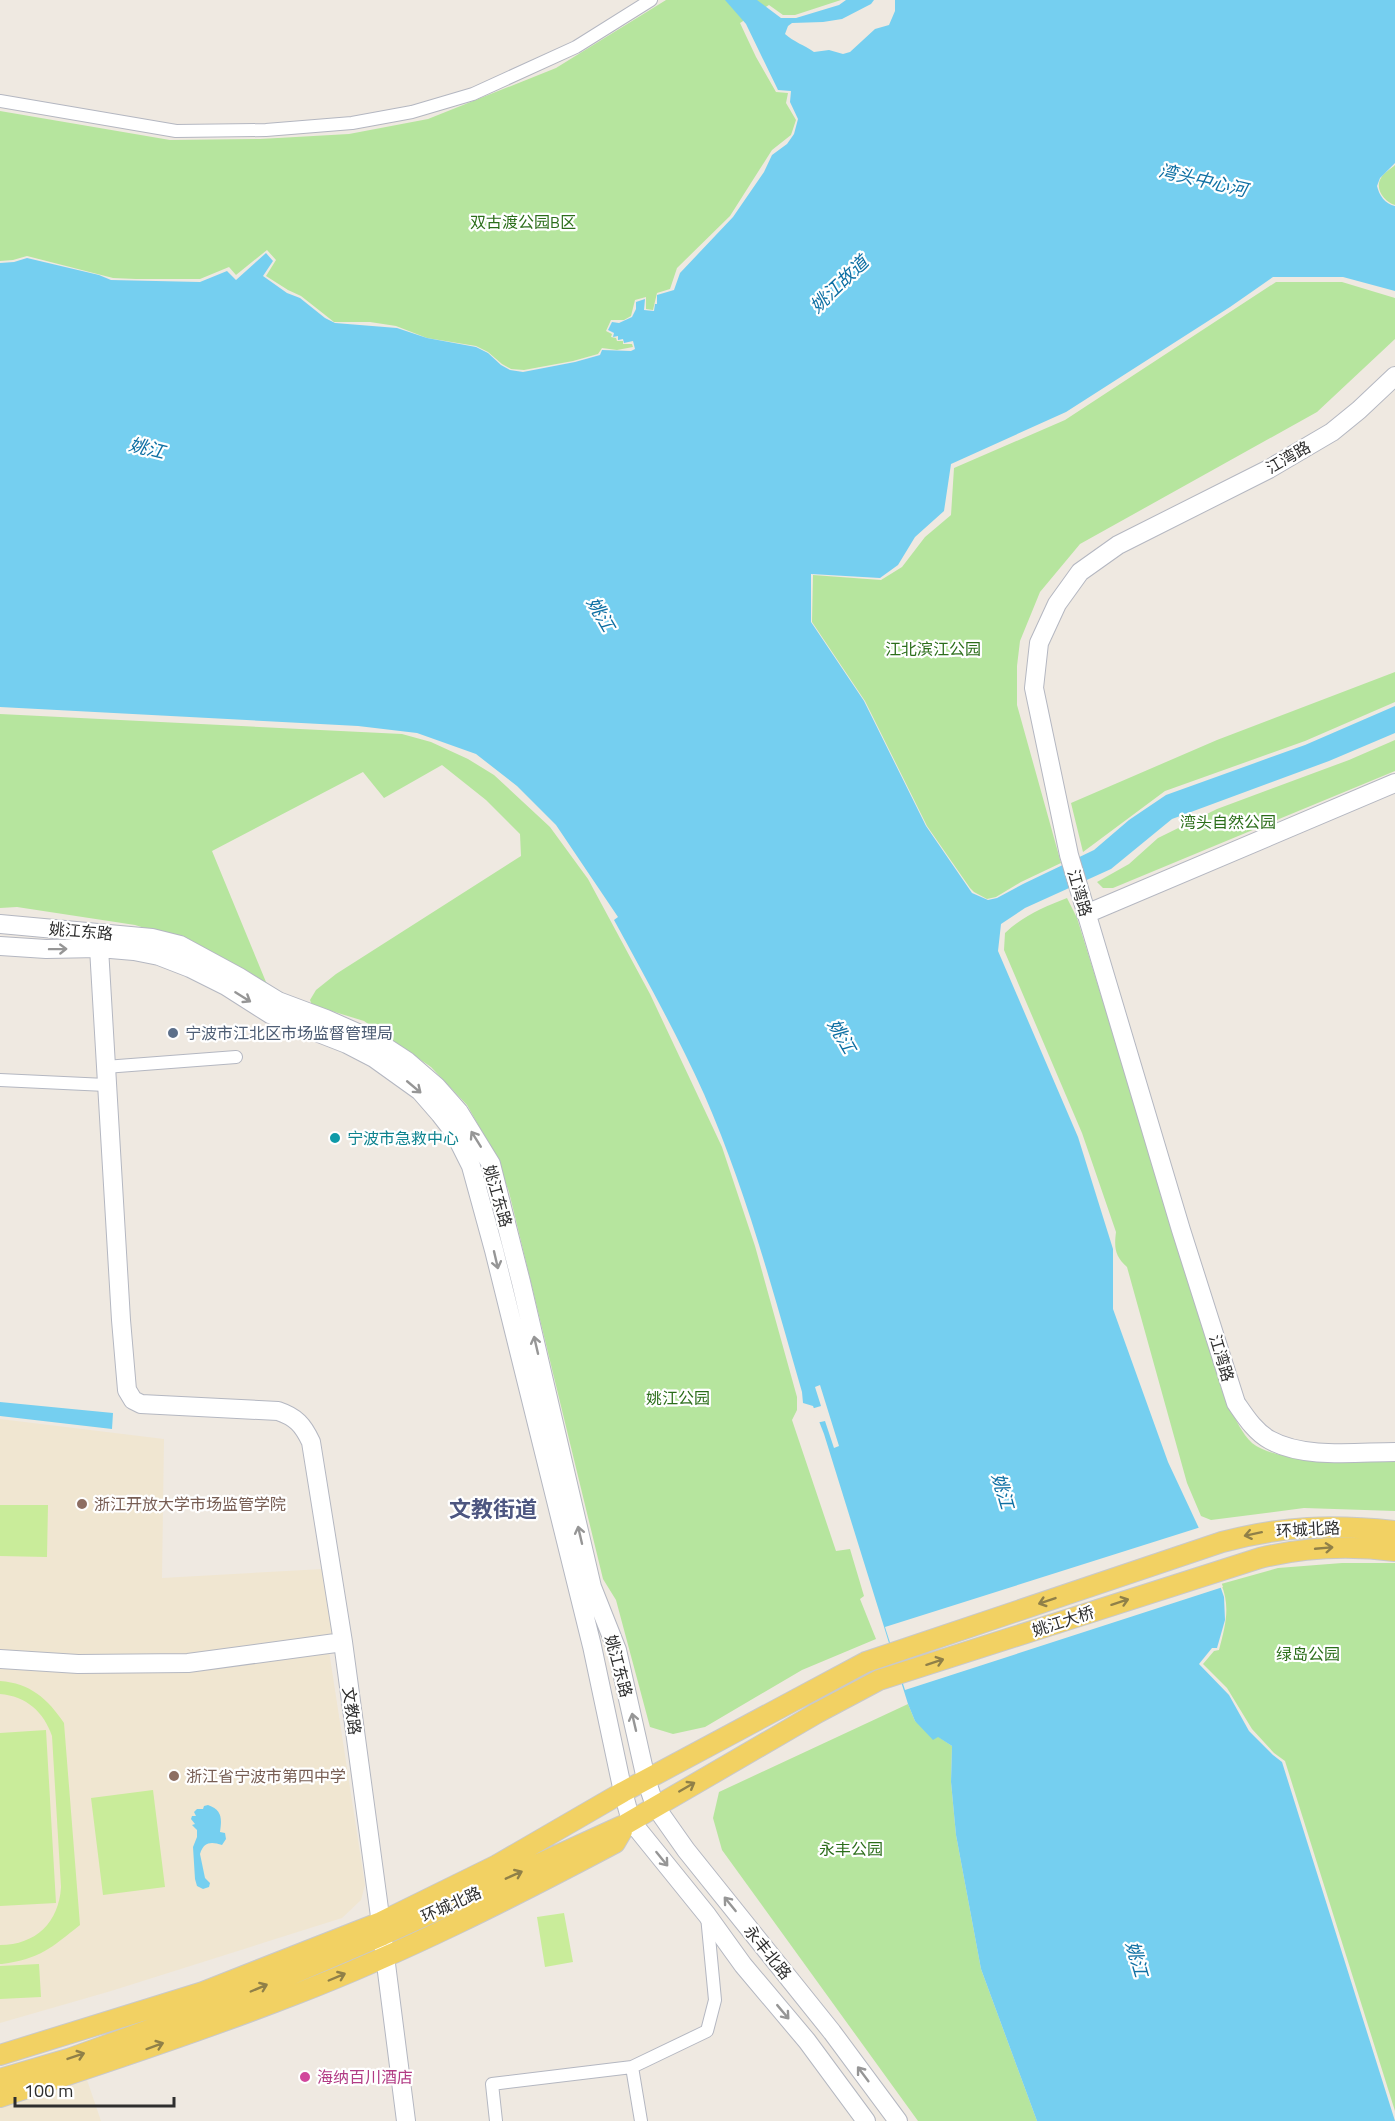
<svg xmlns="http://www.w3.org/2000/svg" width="1395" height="2121" font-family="'Titillium Web','Noto Sans SC',sans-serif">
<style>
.education{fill:#f0e6d1}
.green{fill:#b6e59e}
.pitch{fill:#c9ec9a}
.water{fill:#75cff0}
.pier{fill:#efe9e1}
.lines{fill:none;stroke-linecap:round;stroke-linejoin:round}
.street-casing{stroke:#b4b7c1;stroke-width:14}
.secondary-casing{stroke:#b4b7c1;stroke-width:20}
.primary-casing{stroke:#c9c9c9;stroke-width:22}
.street{stroke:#fff;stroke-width:12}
.secondary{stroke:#fff;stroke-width:18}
.primary{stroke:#f2d163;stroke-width:20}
.oneway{stroke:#969696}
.oneway2{stroke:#908048}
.service-dot{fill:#5c6f8a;stroke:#fff;stroke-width:2}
.culture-dot{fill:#0f9aa8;stroke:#fff;stroke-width:2}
.education-dot{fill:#8d6e63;stroke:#fff;stroke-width:2}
.hotel-dot{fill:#d1479c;stroke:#fff;stroke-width:2}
.labels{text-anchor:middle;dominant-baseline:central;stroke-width:4.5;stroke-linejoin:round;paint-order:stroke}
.park-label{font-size:16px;fill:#2c6e1b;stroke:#fff}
.street-label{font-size:16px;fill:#2e2e2e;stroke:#fff}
.service-label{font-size:16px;fill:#4e5e75;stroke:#fff;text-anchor:start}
.culture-label{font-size:16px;fill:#0d838f;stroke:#fff;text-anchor:start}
.education-label{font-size:16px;fill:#785e54;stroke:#fff;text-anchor:start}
.hotel-label{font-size:16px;fill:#b23c85;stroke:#fff;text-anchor:start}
.water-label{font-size:18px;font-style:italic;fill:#0d6fa3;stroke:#fff}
.district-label{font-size:22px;font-weight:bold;fill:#4d5680;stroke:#fff}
</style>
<rect width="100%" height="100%" fill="#efe9e1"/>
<path class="education" d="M 0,1419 L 164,1439 L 162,1578 L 323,1569 L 336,1635 L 189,1658 L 0,1652 Z
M 329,1651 L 365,1885 L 361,1900 L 342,1918 L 111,1991 L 0,2023 L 0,1666 Z
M 85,2074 L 101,2121 L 0,2121 L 0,2103 Z"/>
<path class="green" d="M 666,0 L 841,0 L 795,15 L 783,15 L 769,5 L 740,23 L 756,57 L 776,92 L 788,93 L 786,103 L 796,120 L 791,135 L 772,150 L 730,216 L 677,268 L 670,289 L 657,293 L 653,310 L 646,309 L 646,297 L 635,300 L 631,316 L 624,320 L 611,320 L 606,331 L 612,334 L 611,337 L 616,338 L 617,341 L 623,341 L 623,344 L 632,344 L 633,347 L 617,350 L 602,348 L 598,354 L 573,361 L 524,370 L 511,369 L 502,364 L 488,352 L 476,346 L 427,338 L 396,326 L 370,322 L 334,322 L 301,296 L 288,290 L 266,276 L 276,260 L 267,250 L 236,275 L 229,267 L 200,279 L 136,279 L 113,278 L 27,256 L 13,260 L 0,261 L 0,111 L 170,140 L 260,139 L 349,134 L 428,119 L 556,68 Z
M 1395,165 L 1395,205 C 1385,202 1374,189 1381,178 C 1383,173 1391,169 1395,165 Z
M 1276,282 L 1342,282 L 1395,298 L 1395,339 L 1317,412 L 1080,544 L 1040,592 L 1020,641 L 1017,666 L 1017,705 L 1061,863 L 1021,882 L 996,897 L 987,899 L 974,892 L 970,888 L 927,826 L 865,701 L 812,622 L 813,575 L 881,580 L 902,567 L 925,537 L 951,515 L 954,468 L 1065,420 Z
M 1395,672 L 1395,702 L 1305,741 L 1165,791 L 1083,852 L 1071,803 L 1217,740 Z
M 0,714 L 402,734 L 431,742 L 468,759 L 494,775 L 550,827 L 588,879 L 650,994 L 722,1147 L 755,1246 L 797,1397 L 797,1410 L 792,1420 L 836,1551 L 850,1549 L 864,1596 L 860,1599 L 876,1639 L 802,1670 L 705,1727 L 673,1734 L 650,1727 L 616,1600 L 603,1579 L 509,1192 L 496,1157 L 467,1105 L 431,1067 L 364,1021 L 312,1005 L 310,1000 L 316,990 L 336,974 L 521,856 L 520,834 L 486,800 L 442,765 L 384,798 L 363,772 L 212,851 L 266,982 L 273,989 L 190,942 L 135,925 L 17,907 L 0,908 Z
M 1395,740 L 1395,771 L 1113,888 L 1103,888 L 1097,882 L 1129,864 L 1158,838 L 1217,809 L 1349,760 Z
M 1067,898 L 1077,918 L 1229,1407 C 1236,1419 1242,1434 1252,1443 C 1282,1466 1358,1459 1395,1459 L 1395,1511 L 1304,1508 L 1211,1520 L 1201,1516 L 1187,1483 L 1127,1267 C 1115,1256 1114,1248 1116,1232 L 1082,1133 L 1004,950 L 1005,933 C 1023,916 1044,907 1067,898 Z
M 1342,1563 L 1395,1563 L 1395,2111 L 1285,1761 L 1274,1753 L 1252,1729 L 1227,1688 L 1203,1664 L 1214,1651 L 1219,1650 C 1225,1627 1231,1607 1221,1584 L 1278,1568 Z
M 908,1704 L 915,1721 L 952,1746 L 951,1782 L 956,1835 L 981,1969 L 1037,2121 L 918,2121 L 722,1850 L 713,1818 L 719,1792 Z"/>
<path class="pitch" d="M 0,1505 L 48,1505 L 47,1557 L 0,1556 Z
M 0,1681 C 30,1683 48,1699 64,1723 L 80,1925 C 51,1948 40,1959 2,1964 L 0,1964 L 0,1945 C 36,1945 59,1922 61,1887 L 52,1736 C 44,1712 26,1696 0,1694 Z
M 46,1730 L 56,1903 L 0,1906 L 0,1733 Z
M 153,1790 L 165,1887 L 103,1895 L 91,1798 Z
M 564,1913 L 573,1962 L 545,1967 L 537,1917 Z
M 39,1964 L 41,1997 L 0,1999 L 0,1966 Z"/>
<path class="water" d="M 725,0 L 757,0 L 781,18 L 796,18 L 839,5 L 846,0 L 874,0 L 871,4 L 842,19 L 823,22 L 792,23 L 788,26 L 785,34 C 794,42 804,45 814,52 L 829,50 L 843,54 L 850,52 L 875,29 L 889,25 L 895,11 L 895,0 L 1395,0 L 1395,163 L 1380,178 L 1377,186 C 1379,195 1385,204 1395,206 L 1395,291 L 1343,277 L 1273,277 L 1230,307 L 1066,412 L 951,464 L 944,511 L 915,537 L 898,565 L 880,578 L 811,574 L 811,622 L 864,701 L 926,826 L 972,893 L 988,900 L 997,898 L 1023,884 L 1094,850 L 1129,820 L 1166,795 L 1305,745 L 1395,706 L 1395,733 L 1329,761 L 1172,819 L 1111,869 L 1025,908 L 1001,924 L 998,951 L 1078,1137 L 1113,1249 L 1113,1309 L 1168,1462 L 1204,1539 L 1224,1597 L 1225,1620 L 1217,1648 L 1212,1648 L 1199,1664 L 1229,1695 L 1249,1731 L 1273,1755 L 1282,1762 L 1395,2121 L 1037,2121 L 981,1969 L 956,1835 L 951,1782 L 952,1746 L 938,1737 L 933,1740 L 915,1721 L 908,1704 L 824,1434 L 813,1406 L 803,1403 L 802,1392 C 773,1291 746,1190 704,1094 C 677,1034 645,977 614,920 L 618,917 L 556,825 L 517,786 L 476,754 L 417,733 L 358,726 L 0,707 L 0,263 L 14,262 L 27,258 L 99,275 L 111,280 L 200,282 L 227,271 L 236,280 L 266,253 L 273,261 L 263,276 L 287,293 L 300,298 L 325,318 L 335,323 L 397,328 L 427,338 L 476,347 L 488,353 L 501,365 L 510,370 L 523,372 L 575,362 L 600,355 L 602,350 L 631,351 L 635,349 L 633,341 L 624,343 L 623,339 L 618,340 L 618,336 L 613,337 L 614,333 L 608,330 L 612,322 L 619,323 L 632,317 L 636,309 L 636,302 L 645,299 L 644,310 L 654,311 L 655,304 L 657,304 L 657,295 L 674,290 L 680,273 L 733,217 L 764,172 L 772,155 L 787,144 L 794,134 L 798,119 L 790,102 L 791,91 L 778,90 L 746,24 Z
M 0,1402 L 113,1413 L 112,1429 L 0,1416 Z
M 208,1805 C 222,1810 222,1818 220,1832 L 225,1833 L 226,1839 L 222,1845 C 212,1842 204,1841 200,1854 L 205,1878 L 210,1883 L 209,1887 L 203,1889 L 197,1886 L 195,1879 L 193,1847 L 197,1837 L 197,1830 L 192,1825 L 195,1824 L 191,1819 L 192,1816 L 196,1816 L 194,1812 L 197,1809 L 203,1809 L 204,1806 Z"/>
<path class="pier" d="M 820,1385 L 839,1446 L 834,1448 L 825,1421 L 816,1423 L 811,1409 L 821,1406 L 815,1387 Z
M 1201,1527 L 1223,1587 L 905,1690 L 885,1627 Z"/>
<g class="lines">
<defs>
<path id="street" d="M 0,101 L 176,131 L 266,130 L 352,123 L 412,112 L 473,94 L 576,47 L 651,0
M 105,1067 L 236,1057
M 0,1080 L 106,1085
M 632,2067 L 641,2121
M 496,2121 L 492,2084 L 632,2067 L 707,2031 L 715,2000 L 707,1916"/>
<path id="secondary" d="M 1395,376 L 1359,410 L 1332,432 L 1269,469 L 1118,545 L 1080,572 L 1057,604 L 1039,643 L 1034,688 L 1069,855 L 1181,1230 L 1236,1403 C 1245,1416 1255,1432 1270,1440 C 1304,1459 1357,1452 1395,1452
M 1086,914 L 1395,783
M 0,924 L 152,938 L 180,945 L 239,977 L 278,1001 L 326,1019 L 378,1042 L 407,1061 L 436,1086 L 459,1112 L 491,1164 L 521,1282 L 592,1587 L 617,1650 L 646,1779 L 655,1806 L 686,1850 L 832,2032 L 898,2121
M 0,946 L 46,949 L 99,948 L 134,951 L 159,956 L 190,968 L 226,986 L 270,1014 L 347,1044 L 374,1058 L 420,1091 L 440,1114 L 454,1132 L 471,1166 L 494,1250 L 592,1646 L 623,1792 L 631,1821 L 707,1915 L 743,1965 L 807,2041 L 866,2121
M 99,948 L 121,1320 L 127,1390 L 133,1400 L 141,1404 L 278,1411 C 296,1417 303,1425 311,1442 L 343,1642 L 379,1909 L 406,2121
M 0,1659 L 78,1664 L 188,1663 L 343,1642"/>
<path id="primary" d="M 0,2055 L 203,1992 L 381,1922 L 497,1865 L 623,1792 L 866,1662 L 1222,1542 C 1283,1526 1332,1524 1395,1531
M 0,2079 L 71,2058 L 229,2001 L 383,1935 L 626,1824 L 817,1713 L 879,1680 L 1260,1558 C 1305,1547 1349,1545 1395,1551
M 0,2097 C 99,2065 198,2032 296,1994 C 405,1952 511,1898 615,1843 L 622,1831"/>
</defs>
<use href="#street" class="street-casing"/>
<use href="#secondary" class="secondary-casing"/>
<use href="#primary" class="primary-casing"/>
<use href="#street" class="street"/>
<use href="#secondary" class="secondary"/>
<use href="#primary" class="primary"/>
</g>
<defs><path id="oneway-shaft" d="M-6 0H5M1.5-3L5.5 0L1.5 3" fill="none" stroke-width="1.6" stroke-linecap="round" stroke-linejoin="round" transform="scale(1.5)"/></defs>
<g class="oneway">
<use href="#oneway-shaft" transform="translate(58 949) rotate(-1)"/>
<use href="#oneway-shaft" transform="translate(243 997) rotate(32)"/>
<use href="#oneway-shaft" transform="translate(414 1087) rotate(40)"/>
<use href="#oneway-shaft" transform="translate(476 1139) rotate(-122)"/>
<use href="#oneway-shaft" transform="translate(496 1260) rotate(77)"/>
<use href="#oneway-shaft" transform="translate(536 1345) rotate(-103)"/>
<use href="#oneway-shaft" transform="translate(580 1535) rotate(-103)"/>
<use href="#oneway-shaft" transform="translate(634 1722) rotate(-103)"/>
<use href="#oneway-shaft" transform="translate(662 1859) rotate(51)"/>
<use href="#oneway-shaft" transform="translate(730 1904) rotate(-129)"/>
<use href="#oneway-shaft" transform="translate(783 2012) rotate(50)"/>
<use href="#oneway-shaft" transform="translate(863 2074) rotate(-127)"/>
</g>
<g class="oneway2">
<use href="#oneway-shaft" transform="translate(1253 1534) rotate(168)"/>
<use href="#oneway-shaft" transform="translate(1324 1548) rotate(-5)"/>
<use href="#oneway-shaft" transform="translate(1047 1601) rotate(161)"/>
<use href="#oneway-shaft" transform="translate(1120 1602) rotate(-18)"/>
<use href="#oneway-shaft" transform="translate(935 1662) rotate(-18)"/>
<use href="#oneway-shaft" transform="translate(687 1787) rotate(-30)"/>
<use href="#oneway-shaft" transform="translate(514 1875) rotate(-24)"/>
<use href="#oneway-shaft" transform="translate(337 1977) rotate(-23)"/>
<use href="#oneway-shaft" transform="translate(259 1988) rotate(-23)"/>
<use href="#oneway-shaft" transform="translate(155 2046) rotate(-20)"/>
<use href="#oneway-shaft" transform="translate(76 2056) rotate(-19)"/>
</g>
<circle class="service-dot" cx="173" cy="1033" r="6"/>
<circle class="culture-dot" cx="335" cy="1138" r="6"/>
<g class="education-dot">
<circle cx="82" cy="1504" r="6"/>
<circle cx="174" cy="1776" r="6"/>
</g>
<circle class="hotel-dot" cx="305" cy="2077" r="6"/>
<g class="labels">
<g class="park-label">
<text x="523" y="222">双古渡公园B区</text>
<text x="933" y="649">江北滨江公园</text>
<text x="1228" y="822">湾头自然公园</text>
<text x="678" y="1398">姚江公园</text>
<text x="1308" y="1654">绿岛公园</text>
<text x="851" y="1849">永丰公园</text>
</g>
<g class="street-label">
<text transform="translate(1288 457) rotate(-30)">江湾路</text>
<text transform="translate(1080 893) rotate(74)">江湾路</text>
<text transform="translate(81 931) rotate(5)">姚江东路</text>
<text transform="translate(498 1196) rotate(74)">姚江东路</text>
<text transform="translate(1222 1358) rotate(73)">江湾路</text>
<text transform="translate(1308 1529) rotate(-3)">环城北路</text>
<text transform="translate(1063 1621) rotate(-18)">姚江大桥</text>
<text transform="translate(619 1666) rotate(75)">姚江东路</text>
<text transform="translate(352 1711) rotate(82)">文教路</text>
<text transform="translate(451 1904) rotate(-24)">环城北路</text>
<text transform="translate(768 1952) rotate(51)">永丰北路</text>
</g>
<g class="service-label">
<text x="185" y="1033">宁波市江北区市场监督管理局</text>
</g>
<g class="culture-label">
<text x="347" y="1138">宁波市急救中心</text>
</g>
<g class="education-label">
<text x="94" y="1504">浙江开放大学市场监管学院</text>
<text x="186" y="1776">浙江省宁波市第四中学</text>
</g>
<g class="hotel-label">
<text x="317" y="2077">海纳百川酒店</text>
</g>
<g class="water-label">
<text transform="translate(1203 180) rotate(13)">湾头中心河</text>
<text transform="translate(839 284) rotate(-44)">姚江故道</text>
<text transform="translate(147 448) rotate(14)">姚江</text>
<text transform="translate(601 614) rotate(60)">姚江</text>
<text transform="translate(842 1036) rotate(60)">姚江</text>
<text transform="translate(1003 1491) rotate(74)">姚江</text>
<text transform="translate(1137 1959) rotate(74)">姚江</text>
</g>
<g class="district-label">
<text x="493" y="1509">文教街道</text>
</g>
</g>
<path d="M15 2097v9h159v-9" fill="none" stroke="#2e2e2e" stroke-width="3"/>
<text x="24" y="2097" font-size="18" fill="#2e2e2e" stroke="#ffffff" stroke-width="4.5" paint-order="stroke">100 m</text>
</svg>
